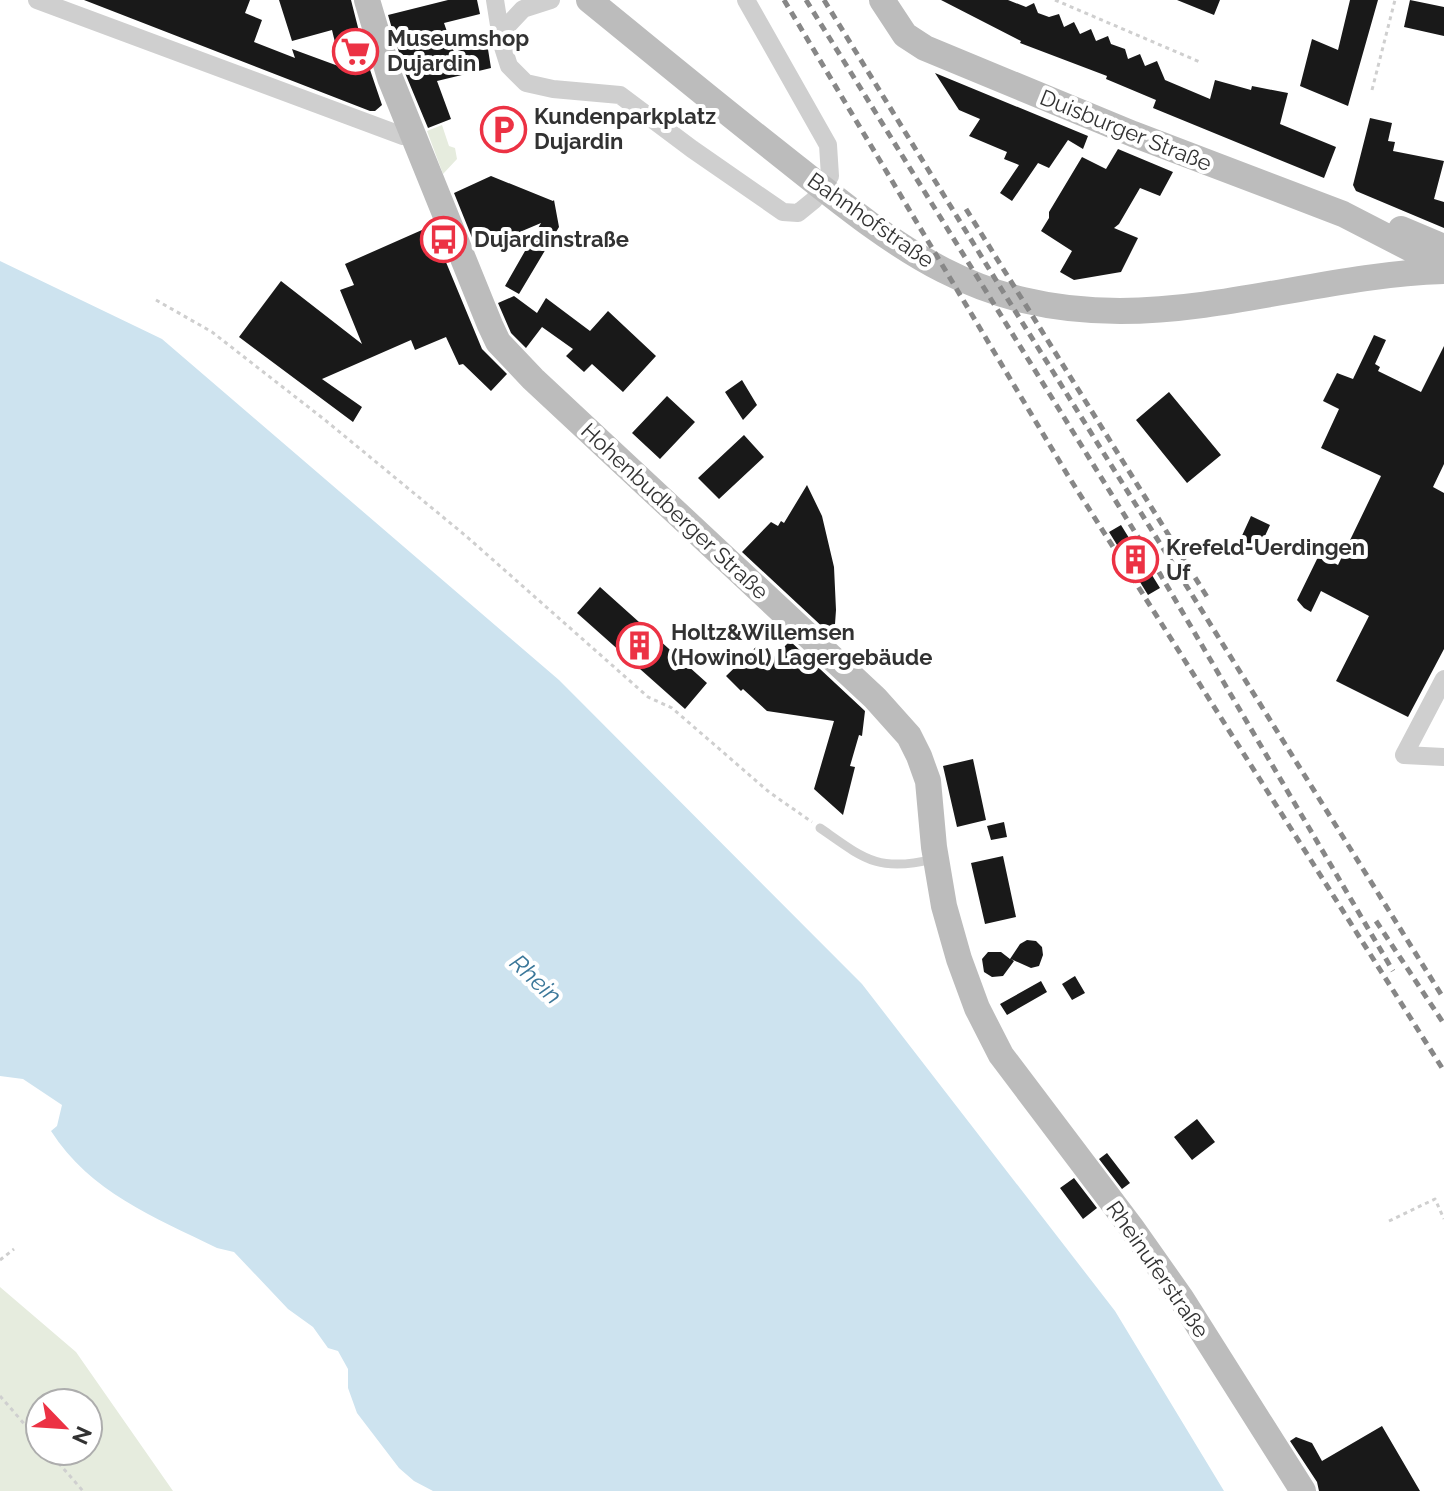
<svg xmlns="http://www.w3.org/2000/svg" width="1444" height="1491" font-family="Raleway,sans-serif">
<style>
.green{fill:#e6ecde;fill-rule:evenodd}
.water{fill:#cde3ef}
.building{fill:#191919}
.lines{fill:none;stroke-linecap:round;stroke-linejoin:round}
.path{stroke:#cfcfcf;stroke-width:3;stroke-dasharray:4 4;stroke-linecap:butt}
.lane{stroke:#cfcfcf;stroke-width:9}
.street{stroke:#cfcfcf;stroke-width:18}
.secondary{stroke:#bcbcbc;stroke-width:26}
.rail{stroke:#878787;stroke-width:5;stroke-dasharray:8 6;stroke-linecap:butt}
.labels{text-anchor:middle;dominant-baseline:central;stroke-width:8;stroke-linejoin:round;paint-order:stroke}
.poi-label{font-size:22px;font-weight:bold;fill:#323232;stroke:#fff;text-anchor:start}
.street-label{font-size:22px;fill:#323232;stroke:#fff}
.water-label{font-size:24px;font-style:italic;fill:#3b7799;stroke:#fff}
</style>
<rect width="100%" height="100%" fill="#fff"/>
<path class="green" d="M 442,125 L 449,146 L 455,148 L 457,159 L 443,174 L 427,131 Z
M 0,1287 L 76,1352 L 173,1491 L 0,1491 ZM 40,1403 L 88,1403 L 88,1451 L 40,1451 Z"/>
<path class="water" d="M 0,261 L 162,339 L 559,680 L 862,984 L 1115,1311 L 1224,1491 L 433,1491 L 414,1481 L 399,1468 L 357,1413 L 348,1388 L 348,1369 L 338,1351 L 328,1348 L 313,1327 L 288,1309 L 234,1252 L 217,1248 C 154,1217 90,1192 51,1131 L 57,1126 L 62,1105 L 23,1079 L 0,1076 Z"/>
<path class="building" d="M 84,0 L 250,0 L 245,13 L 262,20 L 254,42 L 295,58 L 292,49 L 341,67 L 332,30 L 292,41 L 279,0 L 351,0 L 365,55 L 382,105 L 375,111 L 370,111 Z
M 448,0 L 477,0 L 480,14 L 444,23 L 454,52 L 487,43 L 491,68 L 437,81 L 451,119 L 428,128 L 405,73 L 388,15 Z
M 941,0 L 1008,0 L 1026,7 L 1034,3 L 1038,13 L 1049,17 L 1059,14 L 1064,27 L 1074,22 L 1080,34 L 1091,29 L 1096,41 L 1108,36 L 1111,44 L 1125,49 L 1128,59 L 1140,54 L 1145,66 L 1157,61 L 1165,80 L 1210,99 L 1215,80 L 1251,90 L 1252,86 L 1288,93 L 1280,124 L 1336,147 L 1324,178 L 1153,108 L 1156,100 L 1106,79 L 1107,76 L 1020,43 L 1021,41 Z
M 1177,0 L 1220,0 L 1214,15 Z
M 1350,0 L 1378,0 L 1348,106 L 1300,86 L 1312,39 L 1338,50 Z
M 1410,0 L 1444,7 L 1444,36 L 1404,27 Z
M 935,73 L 1088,136 L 1083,149 L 1068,140 L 1049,168 L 1038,163 L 1012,201 L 1000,193 L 1019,165 L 1004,159 L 1007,152 L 969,136 L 980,119 L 959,110 Z
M 1370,118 L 1392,123 L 1388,141 L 1395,142 L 1393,151 L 1444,161 L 1434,199 L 1444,202 L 1444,228 L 1356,191 L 1353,185 Z
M 1118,149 L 1173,172 L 1160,196 L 1140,188 L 1119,224 L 1114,228 L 1138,238 L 1121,272 L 1074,280 L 1060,272 L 1072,251 L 1041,231 L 1049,218 L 1049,212 L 1082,157 L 1106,169 Z
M 491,176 L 553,201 L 554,200 L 559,227 L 519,294 L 505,286 L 541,223 L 477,250 L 454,193 Z
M 431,226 L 482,349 L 507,374 L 491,391 L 463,364 L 459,365 L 446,337 L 415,350 L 411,340 L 322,379 L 362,407 L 353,422 L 239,337 L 281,281 L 362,344 L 340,290 L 354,285 L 345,264 Z
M 514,296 L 537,313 L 546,298 L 590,331 L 608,311 L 656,356 L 623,392 L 592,364 L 584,372 L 566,356 L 573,349 L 542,327 L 526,348 L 511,333 L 498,303 Z
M 1374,335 L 1386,340 L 1375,364 L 1380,367 L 1378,371 L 1421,392 L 1444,346 L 1444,464 L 1433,487 L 1444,493 L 1444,649 L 1408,717 L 1336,681 L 1369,616 L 1321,591 L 1311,612 L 1304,608 L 1297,600 L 1319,555 L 1338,565 L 1381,476 L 1321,448 L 1339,409 L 1323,401 L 1337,373 L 1353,379 Z
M 742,380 L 757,405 L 743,420 L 725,392 Z
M 1169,392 L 1221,455 L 1187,483 L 1136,420 Z
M 667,396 L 695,422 L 660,459 L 632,433 Z
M 744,435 L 764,457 L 719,499 L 698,478 Z
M 807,485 L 822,516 L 834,567 L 836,610 L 835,624 L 828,632 L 742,552 L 771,522 L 778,526 L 781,521 L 784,523 Z
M 1251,516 L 1270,525 L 1259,549 L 1240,540 Z
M 1121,525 L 1160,588 L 1148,595 L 1109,532 Z
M 600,587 L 707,683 L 685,709 L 577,613 Z
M 790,641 L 865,711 L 862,736 L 859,735 L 850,766 L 855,767 L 843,815 L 814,789 L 834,721 L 767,711 L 743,689 L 741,691 L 726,676 L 756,647 L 770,661 Z
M 973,759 L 986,820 L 957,827 L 943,766 Z
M 1004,822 L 1007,837 L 991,840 L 987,826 Z
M 1003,856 L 1016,917 L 985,924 L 971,863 Z
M 1027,940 L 1036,941 L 1042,947 L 1043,955 L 1039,966 L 1031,968 L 1011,959 L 1014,961 L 1003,976 L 992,977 L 984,972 L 982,959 L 988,952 L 1001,952 L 1010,959 L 1020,944 Z
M 1075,976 L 1085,993 L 1072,1000 L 1062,984 Z
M 1041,981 L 1047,992 L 1007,1015 L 1000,1004 Z
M 1197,1119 L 1215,1142 L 1192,1160 L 1174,1137 Z
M 1107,1153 L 1130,1183 L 1122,1189 L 1099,1159 Z
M 1074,1178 L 1097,1208 L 1083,1219 L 1060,1188 Z
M 1382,1426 L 1420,1491 L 1319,1491 L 1317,1482 L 1290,1441 L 1296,1437 L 1312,1443 L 1322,1461 Z"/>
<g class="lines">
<path class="path" d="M 1055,0 L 1200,62
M 1372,90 L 1395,0
M 156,300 L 212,332 L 325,420 L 466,536 L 648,697 L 672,708 L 769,792 L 812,822
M 1389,1221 L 1435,1199 L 1444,1219
M 0,1260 L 14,1249
M 0,1396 L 40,1442
M 48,1451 L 83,1491"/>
<path class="lane" d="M 820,828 C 863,858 878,873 933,859"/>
<path class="street" d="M 37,0 L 403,136 L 412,133
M 495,0 L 502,44 L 509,66 L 526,83 L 553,89 L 620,95 L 692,149 L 783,212 L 798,213 L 814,200 L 830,176 L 828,145 L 746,0
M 507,26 L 523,9 L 551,0
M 1444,679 L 1404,755 L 1444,757"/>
<path class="secondary" d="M 367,0 L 390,78 L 490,325 L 498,342 L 533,379 L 875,698 L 909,736 L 919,756 L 928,781 L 934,847 L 944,906 L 959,959 L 977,1008 L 1001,1055 L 1131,1227 L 1181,1298 L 1303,1491
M 589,0 C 653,52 717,105 782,156 C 893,244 970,311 1120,311 C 1228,311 1335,274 1444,271
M 882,0 L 905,35 L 925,48 L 1133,134 L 1343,214 L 1444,266
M 1401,229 L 1444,247"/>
<path class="rail" d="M 784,0 L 1067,474 L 1444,1071
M 806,0 L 1146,550 L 1393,971
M 824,0 L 1002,290 L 1444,999
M 966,209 L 1209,600
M 1376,921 L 1444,1024"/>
</g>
<defs>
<symbol id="supermarket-ring" viewBox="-11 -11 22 22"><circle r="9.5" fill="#fff" stroke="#ec3244" stroke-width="1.5"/><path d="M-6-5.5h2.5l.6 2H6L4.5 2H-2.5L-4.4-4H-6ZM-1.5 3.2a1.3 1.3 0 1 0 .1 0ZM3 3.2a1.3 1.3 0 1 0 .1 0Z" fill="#ec3244"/></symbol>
<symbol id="parking-ring" viewBox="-11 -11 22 22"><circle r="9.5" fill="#fff" stroke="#ec3244" stroke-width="1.5"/><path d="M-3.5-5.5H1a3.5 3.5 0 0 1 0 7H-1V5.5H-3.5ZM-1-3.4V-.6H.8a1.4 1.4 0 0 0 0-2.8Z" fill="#ec3244"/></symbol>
<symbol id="bus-ring" viewBox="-11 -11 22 22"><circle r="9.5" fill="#fff" stroke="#ec3244" stroke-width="1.5"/><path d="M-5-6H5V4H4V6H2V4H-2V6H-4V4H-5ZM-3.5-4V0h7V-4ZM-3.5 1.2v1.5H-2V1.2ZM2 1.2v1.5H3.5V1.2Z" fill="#ec3244"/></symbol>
<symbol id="building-ring" viewBox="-11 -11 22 22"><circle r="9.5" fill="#fff" stroke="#ec3244" stroke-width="1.5"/><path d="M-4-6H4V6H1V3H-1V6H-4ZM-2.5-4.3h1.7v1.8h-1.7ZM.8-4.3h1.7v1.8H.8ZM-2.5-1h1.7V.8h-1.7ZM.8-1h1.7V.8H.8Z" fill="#ec3244"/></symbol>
</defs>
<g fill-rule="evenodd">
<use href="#supermarket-ring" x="330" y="26" width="51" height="51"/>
<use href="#parking-ring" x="478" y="104" width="51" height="51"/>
<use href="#bus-ring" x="418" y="214" width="51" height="51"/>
<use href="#building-ring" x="1110" y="534" width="51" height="51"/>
<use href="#building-ring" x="614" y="620" width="51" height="51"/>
</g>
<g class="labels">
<g class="poi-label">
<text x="387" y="38">Museumshop<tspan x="387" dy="25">Dujardin</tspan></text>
<text x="534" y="116">Kundenparkplatz<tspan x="534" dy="25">Dujardin</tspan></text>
<text x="474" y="239">Dujardinstraße</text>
<text x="1166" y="547">Krefeld-Uerdingen<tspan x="1166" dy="25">Uf</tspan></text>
<text x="671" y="632">Holtz&amp;Willemsen<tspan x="671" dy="25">(Howinol) Lagergebäude</tspan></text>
</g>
<g class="street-label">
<text transform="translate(1126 130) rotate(22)">Duisburger Straße</text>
<text transform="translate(871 220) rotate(35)">Bahnhofstraße</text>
<text transform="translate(675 511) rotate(43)">Hohenbudberger Straße</text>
<text transform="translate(1158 1269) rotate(55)">Rheinuferstraße</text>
</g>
<g class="water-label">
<text transform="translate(536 979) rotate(43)">Rhein</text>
</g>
</g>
<g transform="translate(64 1427) rotate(115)"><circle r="38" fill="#ffffff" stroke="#adadad" stroke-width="2"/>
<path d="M0-6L14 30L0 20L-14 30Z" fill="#ec3244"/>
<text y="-12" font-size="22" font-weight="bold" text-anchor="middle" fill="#323232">N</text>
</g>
</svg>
